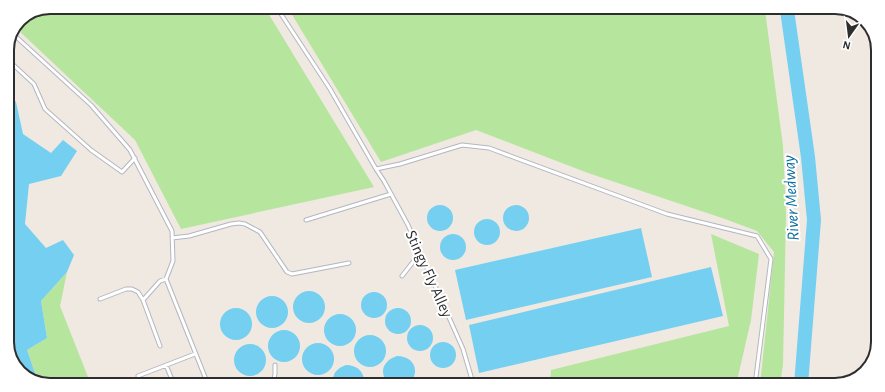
<svg xmlns="http://www.w3.org/2000/svg" width="885" height="392" font-family="'Alegreya Sans',sans-serif">
<style>
.green{fill:#b6e59e}
.water{fill:#75cff0}
.lines{fill:none;stroke-linecap:round;stroke-linejoin:round}
.stream{stroke:#75cff0;stroke-width:2.5}
.river{stroke:#75cff0;stroke-width:14}
.service-casing{stroke:#b4b7c1;stroke-width:5}
.service{stroke:#fff;stroke-width:3}
.labels{text-anchor:middle;dominant-baseline:central;stroke-width:4;stroke-linejoin:round;paint-order:stroke}
.street-label{font-size:16px;fill:#2e2e2e;stroke:#fff}
.water-label{font-size:17px;font-style:italic;fill:#0d6fa3;stroke:#fff}
.rim{fill:none;stroke:#2e2e2e;stroke-width:2}
</style>
<rect width="100%" height="100%" fill="#efe9e1"/>
<path class="green" d="M 50,7 L 265,8 L 374,187 L 181,229 L 135,140 L 16,28 L 20,20 Z
M 288,8 L 765,10 L 783,146 L 786,215 L 783,364 L 780,385 L 760,385 L 774,252 L 757,231 L 725,219 L 588,173 L 476,130 L 381,162 Z
M 711,234 L 759,254 L 751,320 L 736,385 L 550,384 L 551,370 L 729,326 Z
M 67,272 L 60,306 L 90,382 L 38,382 L 27,350 L 47,338 L 41,301 Z"/>
<path class="water" d="M 7,92 L 16,102 L 23,134 L 51,153 L 63,140 L 77,151 L 61,176 L 29,184 L 25,224 L 46,248 L 63,240 L 74,255 L 67,272 L 41,301 L 47,338 L 27,350 L 38,382 L 34,382 L 16,368 L 7,345 Z
M503 218a13 13 0 1 1 26 0a13 13 0 1 1-26 0Z
M427 218a13 13 0 1 1 26 0a13 13 0 1 1-26 0Z
M474 232a13 13 0 1 1 26 0a13 13 0 1 1-26 0Z
M 641,228 L 652,277 L 466,320 L 455,270 Z
M440 247a13 13 0 1 1 26 0a13 13 0 1 1-26 0Z
M 711,267 L 723,316 L 479,373 L 469,325 Z
M293 307a16 16 0 1 1 32 0a16 16 0 1 1-32 0Z
M361 305a13 13 0 1 1 26 0a13 13 0 1 1-26 0Z
M256 312a16 16 0 1 1 32 0a16 16 0 1 1-32 0Z
M220 324a16 16 0 1 1 32 0a16 16 0 1 1-32 0Z
M385 321a13 13 0 1 1 26 0a13 13 0 1 1-26 0Z
M324 330a16 16 0 1 1 32 0a16 16 0 1 1-32 0Z
M407 338a13 13 0 1 1 26 0a13 13 0 1 1-26 0Z
M268 346a16 16 0 1 1 32 0a16 16 0 1 1-32 0Z
M354 351a16 16 0 1 1 32 0a16 16 0 1 1-32 0Z
M430 355a13 13 0 1 1 26 0a13 13 0 1 1-26 0Z
M302 359a16 16 0 1 1 32 0a16 16 0 1 1-32 0Z
M234 360a16 16 0 1 1 32 0a16 16 0 1 1-32 0Z
M 397,356 C 413,356 421,370 410,383 L 388,383 C 378,372 384,360 397,356 Z
M 346,365 C 357,365 365,372 364,383 L 333,383 C 332,374 337,368 346,365 Z"/>
<g class="lines">
<path class="stream" d="M 710,384 L 712,379 L 802,380"/>
<path class="river" d="M 787,10 L 808,157 L 814,220 L 801,385"/>
<defs>
<path id="service" d="M 277,8 L 330,89 L 376,169 L 384,181 L 408,225 L 463,349 L 473,383
M 13,34 L 91,105 L 130,150 L 172,231 L 173,261 L 166,279 L 207,382
M 7,59 L 34,84 L 45,109 L 91,150 L 122,172 L 135,158
M 376,169 L 400,164 L 462,145 L 489,148 L 667,214 L 757,236 L 771,259 L 755,385
M 306,220 L 391,194
M 172,238 L 189,236 L 231,224 L 239,223 L 245,224 L 260,232 L 287,272 L 292,274 L 349,263
M 402,276 L 420,253
M 100,299 L 126,289 L 132,289 L 138,292 L 143,300 L 160,346
M 143,300 L 160,281 L 166,279
M 166,365 L 173,382
M 140,382 L 138,376 L 195,354
M 273,383 L 275,374 L 275,365"/>
</defs>
<use href="#service" class="service-casing"/>
<use href="#service" class="service"/>
</g>
<g class="labels">
<g class="street-label">
<text transform="translate(429 274) rotate(66)">Stingy Fly Alley</text>
</g>
<g class="water-label">
<text transform="translate(791 198) rotate(-93)">River Medway</text>
</g>
</g>
<path d="M0 0H885V392H0ZM50 14H835A36 36 0 0 1 871 50V342A36 36 0 0 1 835 378H50A36 36 0 0 1 14 342V50A36 36 0 0 1 50 14Z" fill="#fff" fill-rule="evenodd"/>
<path class="rim" d="M50 14H835A36 36 0 0 1 871 50V342A36 36 0 0 1 835 378H50A36 36 0 0 1 14 342V50A36 36 0 0 1 50 14Z"/>
<g transform="translate(849 36) rotate(194)" stroke="#ffffff" stroke-width="3" paint-order="stroke">
<path d="M0-3L7 15L0 10L-7 15Z" fill="#2e2e2e"/>
<text y="-6" font-size="11" font-weight="bold" text-anchor="middle" fill="#2e2e2e">N</text>
</g>
</svg>
